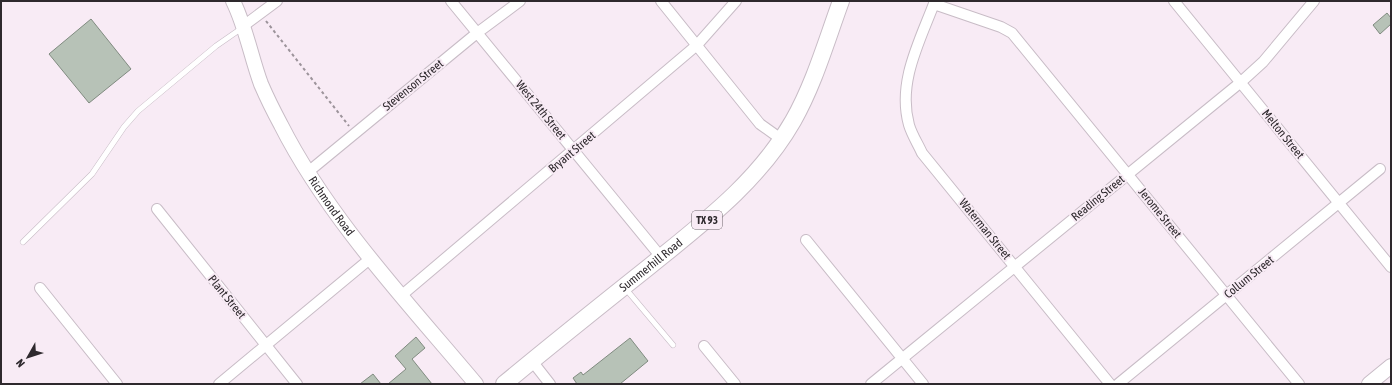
<svg xmlns="http://www.w3.org/2000/svg" width="1392" height="385" font-family="'Asap Condensed',sans-serif">
<style>
.building{fill:#b7c2b7;stroke:#808b80}
.lines{fill:none;stroke-linecap:round;stroke-linejoin:round}
.lane-casing{stroke:#c8bcc6;stroke-width:6}
.street-casing{stroke:#c8bcc6;stroke-width:12}
.secondary-casing{stroke:#c8bcc6;stroke-width:16}
.primary-casing{stroke:#c8bcc6;stroke-width:18}
.path{stroke:#9c939a;stroke-width:2;stroke-dasharray:3 3;stroke-linecap:butt}
.lane{stroke:#fff;stroke-width:5}
.street{stroke:#fff;stroke-width:10}
.secondary{stroke:#fff;stroke-width:14}
.primary{stroke:#fff;stroke-width:16}
.labels{text-anchor:middle;dominant-baseline:central;stroke-width:4;stroke-linejoin:round;paint-order:stroke}
.shield{fill:#f8ebf5;stroke:#6b6369;stroke-width:1}
.shield-label{font-size:11px;font-weight:bold;fill:#2e292d}
.street-label{font-size:12px;fill:#2e292d;stroke:#f8ebf5}
</style>
<rect width="100%" height="100%" fill="#f8ebf5"/>
<path class="building" d="M 1387,13 L 1391,18 L 1391,24 L 1380,34 L 1373,25 Z
M 91,19 L 131,69 L 89,103 L 49,54 Z
M 416,337 L 425,348 L 412,359 L 432,384 L 388,384 L 406,369 L 395,356 Z
M 630,338 L 648,361 L 620,384 L 577,384 L 573,378 L 581,372 L 583,375 Z
M 373,374 L 381,384 L 360,384 Z"/>
<g class="lines">
<defs>
<path id="lane" d="M 23,242 L 92,174 L 124,127 L 138,111 L 216,46 L 242,28
M 625,288 L 673,345"/>
<path id="street" d="M 451,1 L 661,257
M 661,1 L 760,124 L 781,139
M 935,1 C 920,41 897,82 909,125 C 912,135 918,144 922,153 L 1110,384
M 1174,1 L 1391,267
M 934,4 L 1001,27 L 1012,33 L 1299,384
M 242,27 L 277,1
M 308,172 L 477,33 L 520,1
M 157,209 L 297,384
M 806,240 L 923,384
M 40,288 L 117,384
M 402,295 L 697,45 L 736,1
M 704,346 L 735,384
M 532,361 L 550,384
M 219,384 L 371,258
M 871,384 L 1241,82 L 1263,62 L 1314,1
M 1118,384 L 1380,169"/>
<g id="secondary">
<path id="s1" d="M 233,1 C 246,27 251,57 261,84 C 267,98 274,112 281,125 C 328,218 409,304 476,384"/>
<path d="M 1369,384 L 1391,366"/>
</g>
<g id="primary">
<path id="s2" d="M 504,384 C 552,344 601,305 650,266 C 703,223 758,182 793,121 C 814,84 826,42 841,1"/>
</g>
</defs>
<use href="#lane" class="lane-casing"/>
<use href="#street" class="street-casing"/>
<use href="#secondary" class="secondary-casing"/>
<use href="#primary" class="primary-casing"/>
<path class="path" d="M 266,21 L 349,126"/>
<use href="#lane" class="lane"/>
<use href="#street" class="street"/>
<use href="#secondary" class="secondary"/>
<use href="#primary" class="primary"/>
</g>
<g class="labels">
<rect class="shield" x="692" y="211" width="30" height="18" rx="3"/>
<g class="shield-label">
<text x="707" y="220">TX 93</text>
</g>
<g class="street-label">
<text transform="translate(413 85) rotate(-39)">Stevenson Street</text>
<text transform="translate(541 110) rotate(51)">West 24th Street</text>
<text transform="translate(1283 134) rotate(51)">Melton Street</text>
<text transform="translate(572 152) rotate(-40)">Bryant Street</text>
<text transform="translate(1098 198) rotate(-39)">Reading Street</text>
<text stroke="none"><textPath href="#s1" startOffset="229">Richmond Road</textPath></text>
<text transform="translate(1160 213) rotate(51)">Jerome Street</text>
<text transform="translate(985 229) rotate(51)">Waterman Street</text>
<text stroke="none"><textPath href="#s2" startOffset="189">Summerhill Road</textPath></text>
<text transform="translate(1249 277) rotate(-39)">Collum Street</text>
<text transform="translate(227 297) rotate(51)">Plant Street</text>
</g>
</g>
<rect width="1392" height="385" fill="none" stroke="#2e292d" stroke-width="4"/>
<g transform="translate(28 357) rotate(231)" stroke="#f8ebf5" stroke-width="3" paint-order="stroke">
<path d="M0-3L7 15L0 10L-7 15Z" fill="#2e292d"/>
<text y="-6" font-size="11" font-weight="bold" text-anchor="middle" fill="#2e292d">N</text>
</g>
</svg>
